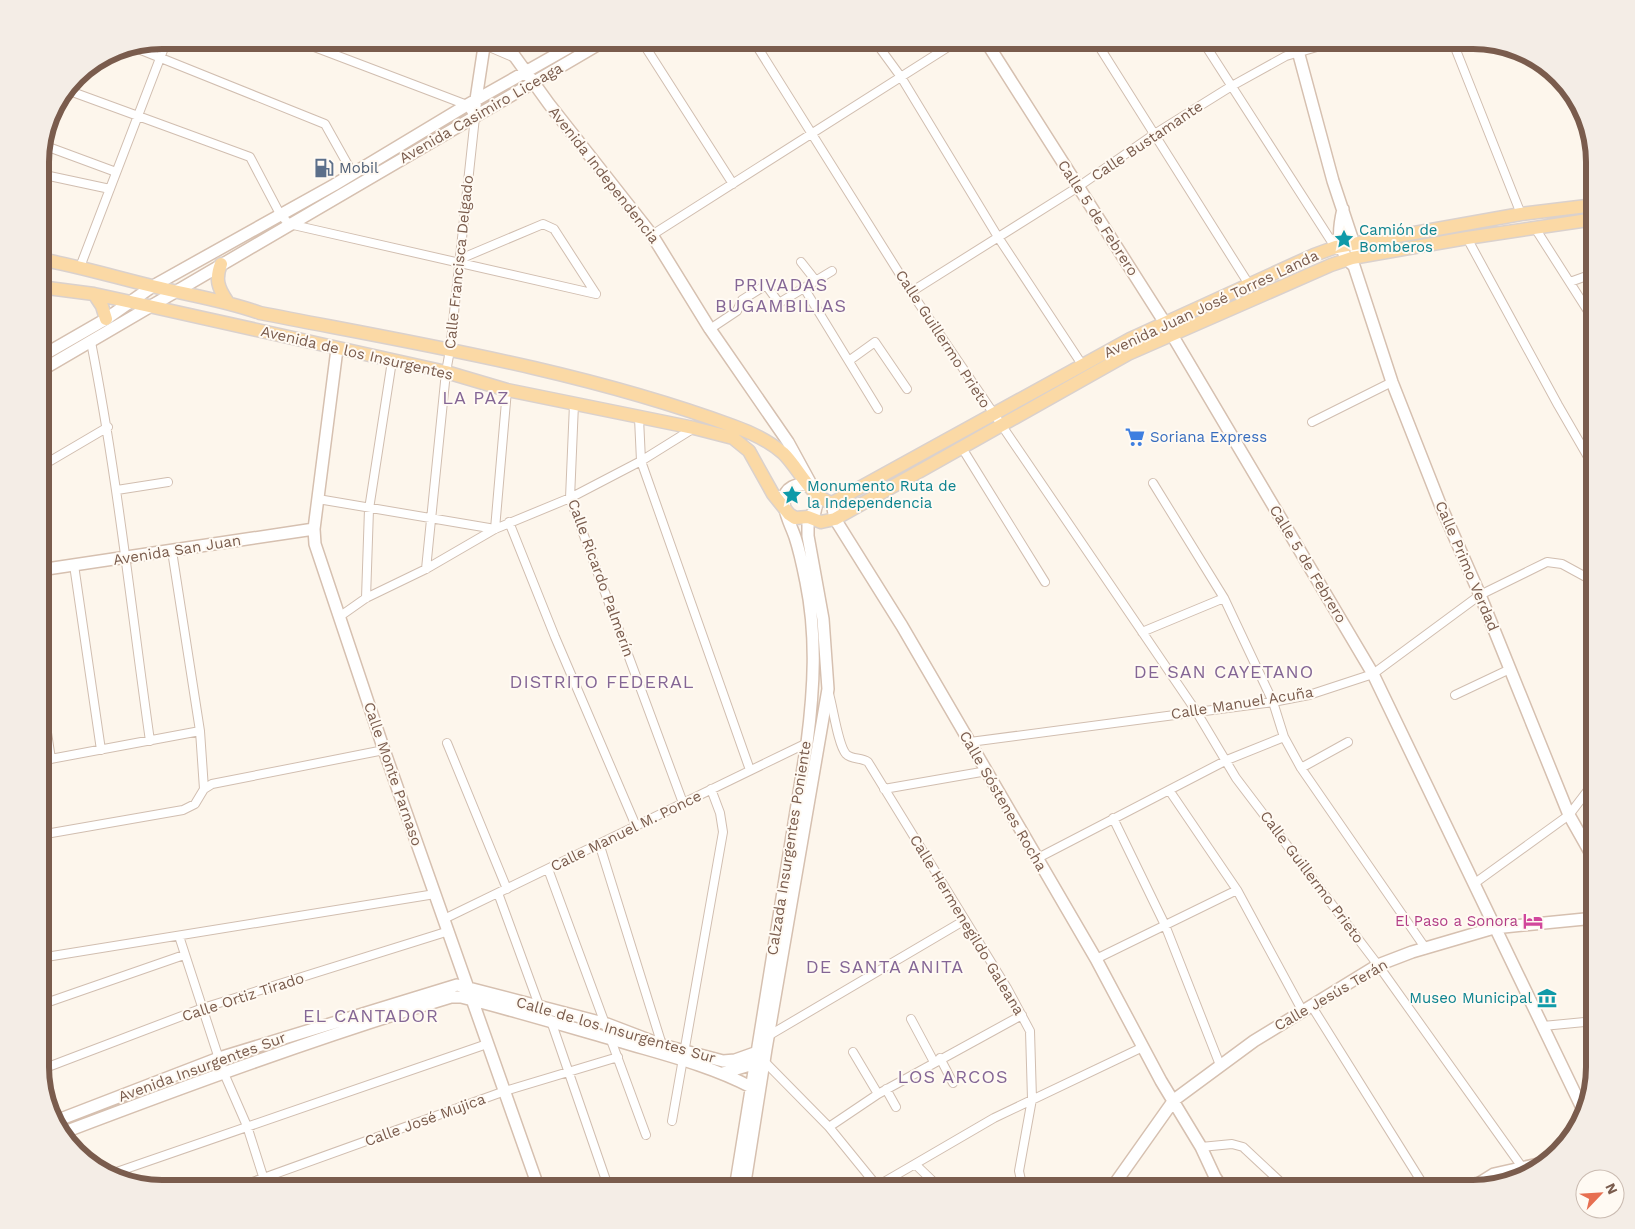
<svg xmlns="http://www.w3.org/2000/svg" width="1635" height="1229" font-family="'Work Sans',sans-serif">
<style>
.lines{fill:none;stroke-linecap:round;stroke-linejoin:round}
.street-casing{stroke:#d1beb0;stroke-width:10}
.secondary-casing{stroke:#d6c0b0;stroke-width:14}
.primary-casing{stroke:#dad1cd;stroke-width:15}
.street{stroke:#fff;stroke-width:8}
.secondary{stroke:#fff;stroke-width:11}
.primary{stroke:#fbd9a5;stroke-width:12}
.labels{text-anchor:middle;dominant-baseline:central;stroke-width:4;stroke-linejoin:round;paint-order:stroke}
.street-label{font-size:15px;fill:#7a5c4d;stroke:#fffaf3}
.service-label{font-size:15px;fill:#4e5e75;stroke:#fffaf3;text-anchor:start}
.culture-label{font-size:15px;fill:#0d838f;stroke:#fffaf3;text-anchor:start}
.shop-label{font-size:15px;fill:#366cbe;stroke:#fffaf3;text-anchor:start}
.hotel-label{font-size:15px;fill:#b23c85;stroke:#fffaf3;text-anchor:end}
.quarter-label{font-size:18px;letter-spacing:1px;fill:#846695;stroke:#fffaf3}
.rim{fill:none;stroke:#7a5c4d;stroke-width:6}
</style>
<rect width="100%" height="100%" fill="#fdf6ec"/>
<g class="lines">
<defs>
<path id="street" d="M 296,40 L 467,105 L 475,117 L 450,350 L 446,372 L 426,569
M 473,40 L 515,58
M 641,40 L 733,184
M 753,40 L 911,292 L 1196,711 L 1236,778 L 1378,965 L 1522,1167
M 874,40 L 901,77 L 998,237 L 1083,366
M 1095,40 L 1250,286
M 1202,40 L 1337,250
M 1452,40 L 1521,214
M 131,46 L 325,124 L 353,174
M 67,90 L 250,157 L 280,214 L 289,224 L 596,294
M 43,145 L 116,172
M 40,174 L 110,189
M 1535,228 L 1595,322
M 652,235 L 959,40
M 1467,238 L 1558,405 L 1595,469
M 460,259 L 543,224 L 554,229 L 596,294
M 801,262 L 816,281
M 80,267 L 167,40
M 1570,282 L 1595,273
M 804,288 L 878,409
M 911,292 L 1078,187 L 1153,135 L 1230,87 L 1286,56 L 1341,40
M 710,329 L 737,311 L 742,300 L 766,285 L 779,303 L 832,271
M 91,342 C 117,474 131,607 150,741
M 850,360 L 875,342 L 907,389
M 574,404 L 570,498 L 683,803
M 639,418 L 641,461 L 750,770
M 1312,422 L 1392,382
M 962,448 L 1045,582
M 40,467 L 108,427
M 1153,483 L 1224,598 L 1273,702 L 1284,737 L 1301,768 L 1426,949
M 117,490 L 168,482
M 318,499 L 495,529 L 507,390
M 509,522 L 555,637 L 636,826
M 172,551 L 200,731 L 204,789
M 74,565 L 101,750
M 366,598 L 369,509 L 392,361
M 339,617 L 366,598 L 426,569 L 495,529 L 570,498 L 641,461 L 694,428
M 1142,632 L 1224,598
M 40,687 L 51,759
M 829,694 C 833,707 838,745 846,754 C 852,760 861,757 868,762 L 1007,988 L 1030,1031 L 1032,1099 L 1019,1171 L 1023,1189
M 1455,695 L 1510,669
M 970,742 L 1273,702 L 1309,695 L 1373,674 L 1480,595 L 1547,562 L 1562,564 L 1595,582
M 447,743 L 507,889
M 40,761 L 200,731
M 1301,768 L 1348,742
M 884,789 L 987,771
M 1169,790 L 1237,890 L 1302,1010
M 1113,818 L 1165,925 L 1220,1065
M 40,835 L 183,810 L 195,804 L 204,789 L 212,784 L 384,750
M 599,843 L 662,1045
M 1036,859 L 1227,760 L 1284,737
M 548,869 L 646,1135
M 1475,883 L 1569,815 L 1595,781
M 498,893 L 540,1008
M 444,919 L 807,743
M 179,936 L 223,1071 L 247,1126 L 267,1189
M 40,958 L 435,894
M 1096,959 L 1237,890
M 40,1005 L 184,955
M 1311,1005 L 1426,1189
M 911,1019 L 934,1062
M 551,1021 L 609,1189
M 1543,1026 L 1595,1021
M 768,1036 L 965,920
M 853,1052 L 878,1094
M 940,1058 L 953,1083
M 764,1061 L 829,1127 L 877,1186
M 40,1070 L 203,1008 L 449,931
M 886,1089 L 896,1107
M 672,1121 L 723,832 L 720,813 L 711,789
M 829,1127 L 878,1094 L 1022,1015
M 1201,1147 L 1232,1144 L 1243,1147 L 1288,1189
M 916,1165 L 941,1189
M 108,1175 L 487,1044
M 233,1189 L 505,1091 L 618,1057
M 872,1189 L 994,1118 L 1143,1047"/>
<path id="secondary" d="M 503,40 L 549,104 L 652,235 L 710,329 L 788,442 L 818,497 L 815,512 L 808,517 L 808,536 L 823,619 L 828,689 L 766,1049 L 744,1189
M 985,40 L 1165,323 L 1373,674 L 1585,1114
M 1295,40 L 1333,181 L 1357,253
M 475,106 L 485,40
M 1343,209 C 1338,230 1336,251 1354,266 L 1392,382 L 1440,504 L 1480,595 L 1569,815 L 1595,861
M 337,349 L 314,529 L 315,544 L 384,750 L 539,1189
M 40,357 L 106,319 L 153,286 L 334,185 L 467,105 L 582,40
M 40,371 L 606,40
M 832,503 L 835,519 L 902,626 L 1096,959 L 1161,1081 L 1201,1147 L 1215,1177 L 1223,1189
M 40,570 L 314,529
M 723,1073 L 760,1062
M 53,1122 L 219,1058 L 457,985 L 607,1024 L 662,1045 L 723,1061 L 735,1060 L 766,1049
M 62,1133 C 191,1084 319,1037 451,997 L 461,997 C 516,1011 569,1027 622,1042 C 666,1055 711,1066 751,1087
M 735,1189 L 807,743 C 814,688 817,636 806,582 C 803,567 800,552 795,537 C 791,525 784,514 784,501 C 784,487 797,483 808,485
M 1111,1189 L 1174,1100 L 1254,1041 L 1378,965 L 1412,952 L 1494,928 L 1595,918
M 1470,1189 L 1494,1174 L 1543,1163"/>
<path id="primary" d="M 40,259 C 78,266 115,277 152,286 C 188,295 224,300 260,313 C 419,344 581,370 733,426 C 750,432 769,441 783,453 C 798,467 811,498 832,503 L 1130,339 L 1314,255 L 1336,247 L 1521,214 L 1595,205
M 221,264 C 215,279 218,288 227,301
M 40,287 L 94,294 L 149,306 L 446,372 L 507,390 L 694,428 L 733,438 L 749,451 L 773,494 L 789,514 L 795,518 L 808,517 L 821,522 L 835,519 L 1128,354 L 1331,265 L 1352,258 L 1467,238 L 1595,219
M 94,294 L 102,306 L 106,319"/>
</defs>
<use href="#street" class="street-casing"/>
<use href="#secondary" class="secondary-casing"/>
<use href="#primary" class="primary-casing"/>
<use href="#street" class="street"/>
<use href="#secondary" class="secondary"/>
<use href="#primary" class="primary"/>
</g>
<defs>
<symbol id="fuel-bare" viewBox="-9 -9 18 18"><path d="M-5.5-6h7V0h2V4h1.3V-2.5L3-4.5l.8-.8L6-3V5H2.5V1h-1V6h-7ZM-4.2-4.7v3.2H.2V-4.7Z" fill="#5c6f8a" stroke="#fffaf3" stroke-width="2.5" paint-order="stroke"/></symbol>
<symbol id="sight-bare" viewBox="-9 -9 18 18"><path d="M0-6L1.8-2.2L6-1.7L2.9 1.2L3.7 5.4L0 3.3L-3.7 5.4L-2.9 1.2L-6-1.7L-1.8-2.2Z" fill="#0f9aa8" stroke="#fffaf3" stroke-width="2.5" paint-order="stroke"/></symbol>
<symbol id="supermarket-bare" viewBox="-9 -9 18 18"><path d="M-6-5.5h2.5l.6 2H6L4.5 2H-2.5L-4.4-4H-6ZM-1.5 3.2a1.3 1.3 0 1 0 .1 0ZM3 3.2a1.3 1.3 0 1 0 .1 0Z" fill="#3f7fe0" stroke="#fffaf3" stroke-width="2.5" paint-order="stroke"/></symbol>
<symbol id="hotel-bare" viewBox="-9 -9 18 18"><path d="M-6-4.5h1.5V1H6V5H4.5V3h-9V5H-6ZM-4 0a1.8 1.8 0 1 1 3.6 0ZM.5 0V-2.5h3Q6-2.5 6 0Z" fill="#d1479c" stroke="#fffaf3" stroke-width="2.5" paint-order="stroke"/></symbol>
<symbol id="museum-bare" viewBox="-9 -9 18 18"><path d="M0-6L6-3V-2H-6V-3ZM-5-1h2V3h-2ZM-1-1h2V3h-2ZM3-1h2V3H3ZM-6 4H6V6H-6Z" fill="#0f9aa8" stroke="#fffaf3" stroke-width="2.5" paint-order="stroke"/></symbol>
</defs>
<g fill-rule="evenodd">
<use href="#fuel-bare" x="310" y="154" width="28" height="28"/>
<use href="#sight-bare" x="1330" y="225" width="28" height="28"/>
<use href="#supermarket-bare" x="1121" y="423" width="28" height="28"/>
<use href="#sight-bare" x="778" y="481" width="28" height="28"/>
<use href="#hotel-bare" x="1519" y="907" width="28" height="28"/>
<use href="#museum-bare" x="1533" y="984" width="28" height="28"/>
</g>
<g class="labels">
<g class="street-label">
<text transform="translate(481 113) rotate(-30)">Avenida Casimiro Liceaga</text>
<text transform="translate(1147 141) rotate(-34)">Calle Bustamante</text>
<text transform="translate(604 175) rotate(52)">Avenida Independencia</text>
<text transform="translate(1098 218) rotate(57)">Calle 5 de Febrero</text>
<text transform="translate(459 262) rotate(-84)">Calle Francisca Delgado</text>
<text transform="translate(1211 304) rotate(-25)">Avenida Juan José Torres Landa</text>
<text transform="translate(943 339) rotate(57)">Calle Guillermo Prieto</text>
<text transform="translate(357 353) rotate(13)">Avenida de los Insurgentes</text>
<text transform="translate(177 550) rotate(-9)">Avenida San Juan</text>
<text transform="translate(1308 564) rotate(59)">Calle 5 de Febrero</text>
<text transform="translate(1467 566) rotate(67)">Calle Primo Verdad</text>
<text transform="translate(601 578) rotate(70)">Calle Ricardo Palmerín</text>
<text transform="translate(1242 703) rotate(-9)">Calle Manuel Acuña</text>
<text transform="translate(393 774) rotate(71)">Calle Monte Parnaso</text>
<text transform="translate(1003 801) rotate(60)">Calle Sóstenes Rocha</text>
<text transform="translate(626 831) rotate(-26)">Calle Manuel M. Ponce</text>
<text transform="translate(789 848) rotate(-81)">Calzada Insurgentes Poniente</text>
<text transform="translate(1312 877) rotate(53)">Calle Guillermo Prieto</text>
<text transform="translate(967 925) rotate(59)">Calle Hermenegildo Galeana</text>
<text transform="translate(1331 995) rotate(-30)">Calle Jesús Terán</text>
<text transform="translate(243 997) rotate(-18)">Calle Ortiz Tirado</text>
<text transform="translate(616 1030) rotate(16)">Calle de los Insurgentes Sur</text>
<text transform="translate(202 1067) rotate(-20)">Avenida Insurgentes Sur</text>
<text transform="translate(425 1120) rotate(-20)">Calle José Mujica</text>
</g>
<g class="service-label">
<text x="339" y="168">Mobil</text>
</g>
<g class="culture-label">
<text x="1359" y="230">Camión de<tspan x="1359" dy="17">Bomberos</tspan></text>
<text x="807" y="486">Monumento Ruta de<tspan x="807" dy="17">la Independencia</tspan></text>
<text x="1532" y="998" text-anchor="end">Museo Municipal</text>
</g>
<g class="shop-label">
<text x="1150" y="437">Soriana Express</text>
</g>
<g class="hotel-label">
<text x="1518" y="921">El Paso a Sonora</text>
</g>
<g class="quarter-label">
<text x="781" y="284">PRIVADAS<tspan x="781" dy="21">BUGAMBILIAS</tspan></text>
<text x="476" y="397">LA PAZ</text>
<text x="1224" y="671">DE SAN CAYETANO</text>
<text x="602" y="681">DISTRITO FEDERAL</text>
<text x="885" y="966">DE SANTA ANITA</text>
<text x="371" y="1015">EL CANTADOR</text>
<text x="953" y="1076">LOS ARCOS</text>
</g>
</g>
<path d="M0 0H1635V1229H0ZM162 49H1473A113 113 0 0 1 1586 162V1067A113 113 0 0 1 1473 1180H162A113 113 0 0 1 49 1067V162A113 113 0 0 1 162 49Z" fill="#f4ede6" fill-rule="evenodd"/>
<path class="rim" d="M162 49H1473A113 113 0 0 1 1586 162V1067A113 113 0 0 1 1473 1180H162A113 113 0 0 1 49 1067V162A113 113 0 0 1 162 49Z"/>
<g transform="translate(1600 1194) rotate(65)"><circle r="24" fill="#fffaf3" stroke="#cabbb1"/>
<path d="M0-4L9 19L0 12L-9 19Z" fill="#e76f51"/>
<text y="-8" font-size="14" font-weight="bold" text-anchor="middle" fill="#7a5c4d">N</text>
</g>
</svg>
